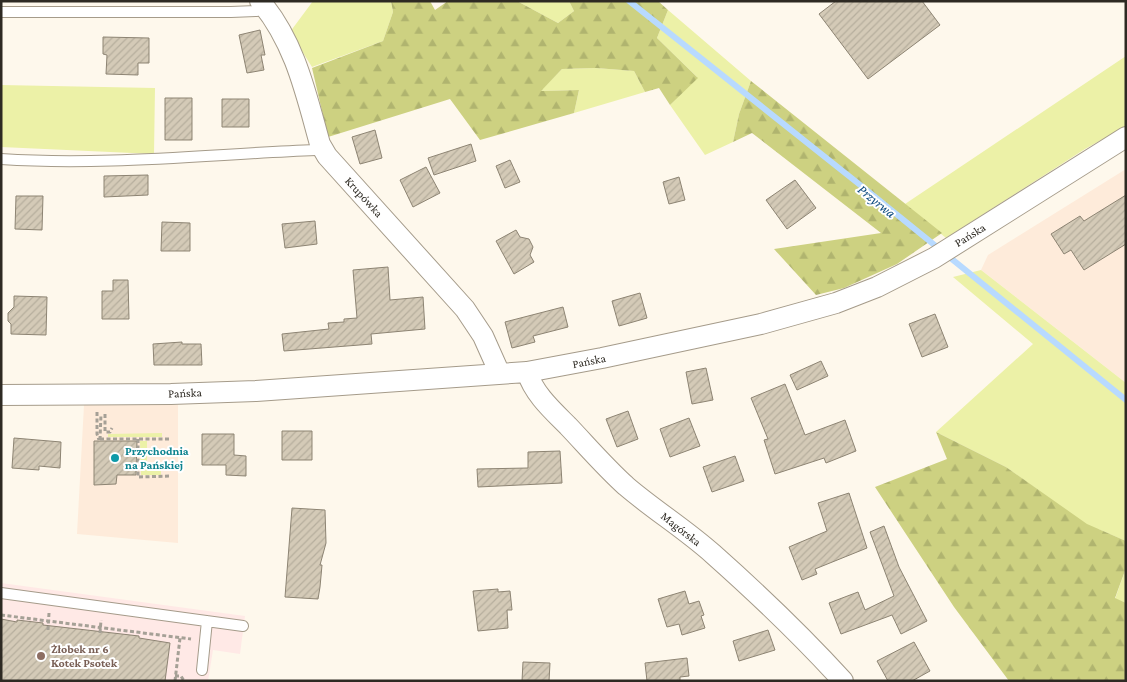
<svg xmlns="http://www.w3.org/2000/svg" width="1127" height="682" font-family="'Crimson Pro',serif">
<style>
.commercial{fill:#feebda}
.education{fill:#ffe9e6}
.grass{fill:#ecf1a7}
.forest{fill:url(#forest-firs)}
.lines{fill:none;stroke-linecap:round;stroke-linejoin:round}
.stream{stroke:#b8daff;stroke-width:6}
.building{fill:url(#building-hatch);stroke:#8d8473}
.service-casing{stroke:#a59b8a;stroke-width:12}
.minor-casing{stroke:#a59b8a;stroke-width:22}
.path{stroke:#a5a096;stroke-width:3;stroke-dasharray:4 2.5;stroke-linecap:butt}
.service{stroke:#fff;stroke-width:10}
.minor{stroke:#fff;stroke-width:20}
.culture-dot{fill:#0f9aa8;stroke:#fff;stroke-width:2}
.education-dot{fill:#8d6e63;stroke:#fff;stroke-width:2}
.labels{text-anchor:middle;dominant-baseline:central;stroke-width:4;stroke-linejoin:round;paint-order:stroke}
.street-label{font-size:12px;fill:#2e2a23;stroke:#fff}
.culture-label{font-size:12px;font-weight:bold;fill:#0d838f;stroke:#fff;text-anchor:start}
.education-label{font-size:12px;font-weight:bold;fill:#785e54;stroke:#fff;text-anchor:start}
.water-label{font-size:14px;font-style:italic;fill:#0a497e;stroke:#fff}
</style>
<defs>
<pattern id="forest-firs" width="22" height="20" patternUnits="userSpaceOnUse" patternTransform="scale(1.25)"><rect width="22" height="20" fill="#cdd181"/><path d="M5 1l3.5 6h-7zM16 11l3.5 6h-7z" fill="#b0b46f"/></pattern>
<pattern id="building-hatch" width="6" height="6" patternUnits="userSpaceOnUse" patternTransform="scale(1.25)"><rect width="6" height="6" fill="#d4cab7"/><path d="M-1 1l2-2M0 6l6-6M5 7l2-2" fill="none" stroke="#b6ae9d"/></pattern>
</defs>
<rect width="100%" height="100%" fill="#fef8ec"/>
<path class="commercial" d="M 1126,169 L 1126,383 L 981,270 L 988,255 Z
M 84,405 L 178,405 L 178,543 L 77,534 Z"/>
<path class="education" d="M 1,583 L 245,616 L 240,654 L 213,650 L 208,681 L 1,681 Z"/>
<path class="grass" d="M 313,1 L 391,1 L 393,12 L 383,41 L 312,67 L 290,32 Z
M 517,1 L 569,1 L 574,11 L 558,23 Z
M 668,10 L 751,81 L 739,114 L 733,142 L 705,155 L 670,105 L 697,77 L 657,38 Z
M 1126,56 L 1126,126 L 1085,149 L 946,238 L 905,204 Z
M 596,68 L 634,71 L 645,92 L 574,113 L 579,90 L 540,91 L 562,69 Z
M 1,85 L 155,88 L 154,154 L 1,147 Z
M 981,270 L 1126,383 L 1126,541 L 1098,529 L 1095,531 L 1006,467 L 936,432 L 1033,344 L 953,277 Z
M 162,433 L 162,437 L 108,437 L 108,434 Z
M 140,441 L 147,441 L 147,471 L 161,471 L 161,475 L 141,475 Z
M 1126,568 L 1126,603 L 1115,599 Z"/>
<path class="forest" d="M 391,1 L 430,1 L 435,10 L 448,1 L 517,1 L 558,23 L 574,11 L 569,1 L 658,1 L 668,10 L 657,38 L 698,78 L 670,105 L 659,88 L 645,92 L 634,71 L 596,68 L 562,69 L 541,91 L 579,90 L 574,113 L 480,140 L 450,99 L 328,137 L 312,68 L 383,41 L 393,12 Z
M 751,81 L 942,233 L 897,264 L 844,288 L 816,295 L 774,249 L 881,233 L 752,133 L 733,142 L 739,114 Z
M 936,432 L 1006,467 L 1087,524 L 1126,541 L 1126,568 L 1115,598 L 1126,603 L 1126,681 L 1009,681 L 954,607 L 875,487 L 947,459 Z"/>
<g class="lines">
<path class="stream" d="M 629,1 L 869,192 L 1126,400"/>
</g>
<path class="building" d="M 836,1 L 922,1 L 940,25 L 868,79 L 819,14 Z
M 260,30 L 265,55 L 261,55 L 264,70 L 247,73 L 239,35 Z
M 103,37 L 149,38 L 149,63 L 138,63 L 138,75 L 106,74 L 107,55 L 103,54 Z
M 165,98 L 192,98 L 192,140 L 165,140 Z
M 222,99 L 249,99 L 249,127 L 222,127 Z
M 375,130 L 382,158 L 360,164 L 352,137 Z
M 471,144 L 476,161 L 434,175 L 428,158 Z
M 510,160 L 520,182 L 505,188 L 496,166 Z
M 426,167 L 440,193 L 413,207 L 400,180 Z
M 148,175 L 148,195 L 104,197 L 104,176 Z
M 679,177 L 685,200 L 669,204 L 663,182 Z
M 795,180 L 816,208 L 787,229 L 766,200 Z
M 1126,195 L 1126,244 L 1084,270 L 1071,250 L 1064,254 L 1051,234 L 1080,216 L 1084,221 Z
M 16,196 L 43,196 L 42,230 L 15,229 Z
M 315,221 L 317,244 L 285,248 L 282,224 Z
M 162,222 L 190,223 L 190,251 L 161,251 Z
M 516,230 L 520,237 L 529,239 L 533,247 L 530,255 L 534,262 L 514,274 L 496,241 Z
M 388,267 L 390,300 L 423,297 L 425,329 L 371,334 L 372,344 L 284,351 L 282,334 L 329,329 L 328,323 L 344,322 L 344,319 L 357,318 L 353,270 Z
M 113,280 L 128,280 L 129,319 L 102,319 L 102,291 L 113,291 Z
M 640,293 L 647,318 L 619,326 L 612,301 Z
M 14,296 L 47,297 L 46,335 L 11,334 L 11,324 L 8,321 L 8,313 L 14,307 Z
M 563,307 L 568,327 L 533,336 L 535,342 L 512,348 L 505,322 Z
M 935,314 L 948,347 L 922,357 L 909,324 Z
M 182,342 L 182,344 L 201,344 L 202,365 L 154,365 L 153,344 Z
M 821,361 L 828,376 L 797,390 L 790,375 Z
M 706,368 L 713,400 L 692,404 L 686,372 Z
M 785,384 L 805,435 L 845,420 L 856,451 L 826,463 L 824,458 L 775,474 L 764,440 L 768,439 L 751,398 Z
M 628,411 L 638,439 L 617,447 L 606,419 Z
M 689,418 L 700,446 L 670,457 L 660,429 Z
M 282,431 L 312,431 L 312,460 L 282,460 Z
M 202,434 L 234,434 L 234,455 L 246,456 L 246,476 L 226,475 L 226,465 L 202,465 Z
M 14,438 L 61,442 L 60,468 L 39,466 L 39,470 L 12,468 Z
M 94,441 L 137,441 L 136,475 L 117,475 L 116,484 L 94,485 Z
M 560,451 L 562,483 L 478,487 L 477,469 L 528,468 L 528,452 Z
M 735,456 L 744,481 L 712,492 L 703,467 Z
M 849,493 L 867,548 L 815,569 L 817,574 L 802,580 L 789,547 L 827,531 L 818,503 Z
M 292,508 L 325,510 L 326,543 L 320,565 L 322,565 L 320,587 L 318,599 L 285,597 Z
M 884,526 L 899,567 L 927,621 L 901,634 L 892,615 L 841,634 L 829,603 L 858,592 L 865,610 L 894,596 L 870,532 Z
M 498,589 L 498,592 L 510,591 L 512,610 L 507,610 L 508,628 L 478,631 L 473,591 Z
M 685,591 L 689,604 L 699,601 L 704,615 L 701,616 L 705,628 L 682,635 L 679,624 L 667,627 L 658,599 Z
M 1,619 L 17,622 L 17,620 L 43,623 L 43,625 L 139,636 L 139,638 L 170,643 L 165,681 L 1,681 Z
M 768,630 L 775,650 L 739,661 L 733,641 Z
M 914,642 L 930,671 L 912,681 L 888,681 L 877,661 Z
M 687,658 L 689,676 L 680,677 L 680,681 L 647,681 L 645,663 Z
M 523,662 L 550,663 L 549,681 L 522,681 Z"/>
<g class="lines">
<defs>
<path id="service" d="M 1,12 L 231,12 L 257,11 L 264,5
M 1,159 C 105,166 212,154 316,150 L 322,147
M 1,593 L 243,626
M 202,670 L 207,621"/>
<path id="minor" d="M 260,1 C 295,42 306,94 320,144 L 327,156 L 465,309 L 483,336 L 500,374
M 527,372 C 534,394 552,410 568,426 C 587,446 605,467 626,486 C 654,510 685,529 713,554 C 758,594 802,636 843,681
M 1,395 L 171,394 L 256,391 L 527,372 L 602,358 L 761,324 L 836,303 L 877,287 L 934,258 L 1126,137"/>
</defs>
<use href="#service" class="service-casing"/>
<use href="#minor" class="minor-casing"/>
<path class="path" d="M 97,412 L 97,434 L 99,440
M 105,414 L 105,432 L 110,432 L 112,428
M 100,439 L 171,439
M 138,439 L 138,477 L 171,476
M 100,440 L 101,414
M 1,615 L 191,639
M 48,630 L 49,613
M 100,633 L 101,620
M 175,676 L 181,676 L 184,681
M 175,681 L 180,638"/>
<use href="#service" class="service"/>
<use href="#minor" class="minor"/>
</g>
<circle class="culture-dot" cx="115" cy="458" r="5"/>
<circle class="education-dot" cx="41" cy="656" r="5"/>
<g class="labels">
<g class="street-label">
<text transform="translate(364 197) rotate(48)">Krupówka</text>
<text transform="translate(970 235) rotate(-32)">Pańska</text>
<text transform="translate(589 361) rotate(-11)">Pańska</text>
<text transform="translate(185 393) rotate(-2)">Pańska</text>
<text transform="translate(681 529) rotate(38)">Magórska</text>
</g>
<g class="culture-label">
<text x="125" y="451">Przychodnia<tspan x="125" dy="14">na Pańskiej</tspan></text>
</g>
<g class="education-label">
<text x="51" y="649">Żłobek nr 6<tspan x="51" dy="14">Kotek Psotek</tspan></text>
</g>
<g class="water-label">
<text transform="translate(877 201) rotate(39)">Przyrwa</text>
</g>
</g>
<rect width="1127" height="682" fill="none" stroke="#2e2a23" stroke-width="5"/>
</svg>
